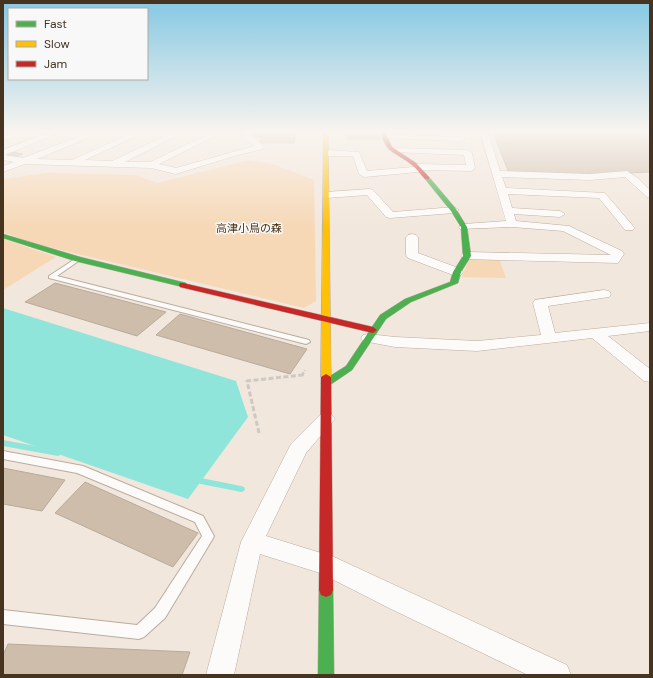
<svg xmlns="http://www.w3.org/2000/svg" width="653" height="678" font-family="'DM Sans','Noto Sans JP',sans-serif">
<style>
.green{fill:#f6d8b7}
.water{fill:#90e5db}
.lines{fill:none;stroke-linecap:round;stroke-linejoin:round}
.stream{fill:#90e5db;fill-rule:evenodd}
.building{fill:#cdbdaa;stroke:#b8ab9d}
.lane-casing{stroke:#b9ac9e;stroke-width:2}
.street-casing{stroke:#b9ac9e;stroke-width:1}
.fast-casing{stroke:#b9ac9e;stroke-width:1}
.slow-casing{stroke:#b9ac9e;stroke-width:1}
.jam-casing{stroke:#b9ac9e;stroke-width:1}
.path-far1{stroke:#cec9c3;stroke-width:2.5;stroke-dasharray:4 2;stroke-linecap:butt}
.path{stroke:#cec9c3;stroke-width:3;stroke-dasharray:5 2.5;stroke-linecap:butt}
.lane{fill:#fdfbfa;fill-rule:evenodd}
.street{fill:#fdfbfa;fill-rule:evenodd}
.fast{fill:#4caf50;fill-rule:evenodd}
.slow{fill:#ffc107;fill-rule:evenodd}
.jam{fill:#c62828;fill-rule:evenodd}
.labels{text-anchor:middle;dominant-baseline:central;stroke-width:3;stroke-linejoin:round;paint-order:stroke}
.far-park-label{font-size:11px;fill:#4b3214;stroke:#f8f8f8}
</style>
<rect width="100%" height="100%" fill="#f2e7dc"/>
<path class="green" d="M 250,160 L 275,165 L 314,180 L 316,301 L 304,308 L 32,243 L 3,232 L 3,179 L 47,173 L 136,175 L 157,183 Z
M 3,239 L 56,257 L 3,290 Z
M 469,258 L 499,259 L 506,278 L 462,277 Z"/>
<path class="water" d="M 3,308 L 236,381 L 248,417 L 188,499 L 3,435 Z"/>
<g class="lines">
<path class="stream" d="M 3,440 L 58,450 L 60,451 L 61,453 L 60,455 L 58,456 L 3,446 Z
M 196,477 L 241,486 L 244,487 L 245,489 L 244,491 L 241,492 L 196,483 L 193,482 L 192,480 L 193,478 Z"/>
</g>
<path class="building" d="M 255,132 L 296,132 L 294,143 L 260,143 L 262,137 L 253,137 Z
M 493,132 L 650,132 L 650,172 L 607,174 L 509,173 Z
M 348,136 L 380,136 L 381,139 L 348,139 Z
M 11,152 L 23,154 L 16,157 L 4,155 Z
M 55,283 L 166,312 L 137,336 L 25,302 Z
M 180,314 L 307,349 L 290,374 L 156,335 Z
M 3,468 L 65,480 L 42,511 L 3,504 Z
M 85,482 L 198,533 L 173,567 L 55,513 Z
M 8,644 L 190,652 L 182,675 L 3,675 L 3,655 Z"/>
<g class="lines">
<defs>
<path id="lane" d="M 78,257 L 81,259 L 80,260 L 57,276 L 309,340 L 310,342 L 306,344 L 49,278 L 49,276 Z
M 3,451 L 83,466 L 203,516 L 214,536 L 212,540 L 165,618 L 144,637 L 139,639 L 3,624 L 3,610 L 137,625 L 155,608 L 202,536 L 195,522 L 77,473 L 3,459 Z"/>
<path id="street" d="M 14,132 L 26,132 L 3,141 L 3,136 Z
M 49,132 L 60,132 L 5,155 L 23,158 L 91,132 L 102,132 L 37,159 L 72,160 L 134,132 L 145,132 L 85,160 L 112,161 L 173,132 L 184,132 L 125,162 L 150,162 L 213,132 L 223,132 L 159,164 L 176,168 L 254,146 L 239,132 L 248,132 L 264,147 L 263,149 L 234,156 L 176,174 L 151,168 L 25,164 L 3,172 L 3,166 L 14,162 L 3,160 L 3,150 Z
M 480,132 L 488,132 L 500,171 L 590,174 L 627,171 L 639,179 L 650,190 L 650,198 L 647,197 L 625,177 L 590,180 L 502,177 L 506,188 L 605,193 L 633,226 L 635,228 L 633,230 L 625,230 L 599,198 L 508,194 L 512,208 L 560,211 L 565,214 L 560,217 L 514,214 L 516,221 L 569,226 L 622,251 L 624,254 L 618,263 L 463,259 L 461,256 L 463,253 L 467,252 L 611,255 L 563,231 L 512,227 L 460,229 L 459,227 L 464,224 L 506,221 Z
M 381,134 L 461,137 L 465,139 L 461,141 L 384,138 L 380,136 Z
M 390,148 L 468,150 L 472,153 L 475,168 L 471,171 L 422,170 L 418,172 L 364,177 L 359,174 L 353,156 L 327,156 L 323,153 L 327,150 L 359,152 L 367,171 L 413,167 L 417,164 L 466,165 L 464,155 L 393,152 L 389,150 Z
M 370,189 L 373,190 L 393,212 L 454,207 L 459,210 L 454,213 L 390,218 L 386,217 L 367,195 L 327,198 L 322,195 L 327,192 Z
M 412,234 L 416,235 L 418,237 L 418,253 L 461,269 L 463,272 L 461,275 L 453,275 L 408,258 L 406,255 L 406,237 L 408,235 Z
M 604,290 L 609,291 L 611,294 L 609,297 L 548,306 L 555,333 L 650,323 L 650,331 L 608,336 L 650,369 L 650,382 L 644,381 L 592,338 L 477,351 L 395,347 L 363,341 L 361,338 L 363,335 L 368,334 L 395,337 L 477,341 L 541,335 L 533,303 L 535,300 Z
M 326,413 L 332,415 L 335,419 L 306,453 L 266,536 L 334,557 L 567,665 L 571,675 L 528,675 L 391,609 L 320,573 L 260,554 L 234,675 L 206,675 L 241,542 L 291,444 L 320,415 Z"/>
<path id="fast" d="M 425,177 L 429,177 L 456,209 L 467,227 L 471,256 L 461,272 L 458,283 L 411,302 L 386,319 L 352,370 L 330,385 L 322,385 L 321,383 L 322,381 L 346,366 L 380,315 L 405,299 L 450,282 L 453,272 L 463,256 L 461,227 L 451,211 L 425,179 Z
M 3,234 L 80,257 L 186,283 L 187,285 L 183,287 L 75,261 L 3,238 Z
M 326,583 L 331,585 L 333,590 L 334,675 L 318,675 L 319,590 L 321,585 Z"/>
<path id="slow" d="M 324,132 L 328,132 L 331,377 L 326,380 L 321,377 Z"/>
<path id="jam" d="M 381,132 L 385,132 L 392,147 L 416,163 L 429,177 L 429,179 L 425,179 C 421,175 417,169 412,165 C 398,153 385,154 381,132 Z
M 180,283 L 183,283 L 373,327 L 377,330 L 373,333 L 180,287 L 179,285 Z
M 326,374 L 331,377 L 333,590 L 331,595 L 326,597 L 321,595 L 319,590 L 321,377 Z"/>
</defs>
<use href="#lane" class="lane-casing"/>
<use href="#street" class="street-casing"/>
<use href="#fast" class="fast-casing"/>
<use href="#slow" class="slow-casing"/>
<use href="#jam" class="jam-casing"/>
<path class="path-far1" d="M 302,376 L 305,370"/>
<path class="path" d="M 259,433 L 247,381 L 302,375"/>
<use href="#lane" class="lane"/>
<use href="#street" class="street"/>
<use href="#fast" class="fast"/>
<use href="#slow" class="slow"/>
<use href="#jam" class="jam"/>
</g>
<linearGradient id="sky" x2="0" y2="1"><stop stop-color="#85c8e3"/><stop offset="0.58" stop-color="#f9f4ef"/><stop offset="1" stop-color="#f9f4ef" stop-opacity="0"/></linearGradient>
<rect width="653" height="227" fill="url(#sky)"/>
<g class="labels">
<g class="far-park-label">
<text x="249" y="228">高津小鳥の森</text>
</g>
</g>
<rect width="653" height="678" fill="none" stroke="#463420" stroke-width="8"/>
<rect x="8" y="8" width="140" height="72" fill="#f8f8f8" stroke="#b1aaa2"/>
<rect x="16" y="21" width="20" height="6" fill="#4caf50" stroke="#b1aaa2"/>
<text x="44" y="28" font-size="12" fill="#463420">Fast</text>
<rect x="16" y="41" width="20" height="6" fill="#ffc107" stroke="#b1aaa2"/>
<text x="44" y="48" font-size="12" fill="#463420">Slow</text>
<rect x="16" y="61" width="20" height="6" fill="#c62828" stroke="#b1aaa2"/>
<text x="44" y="68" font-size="12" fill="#463420">Jam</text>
</svg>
